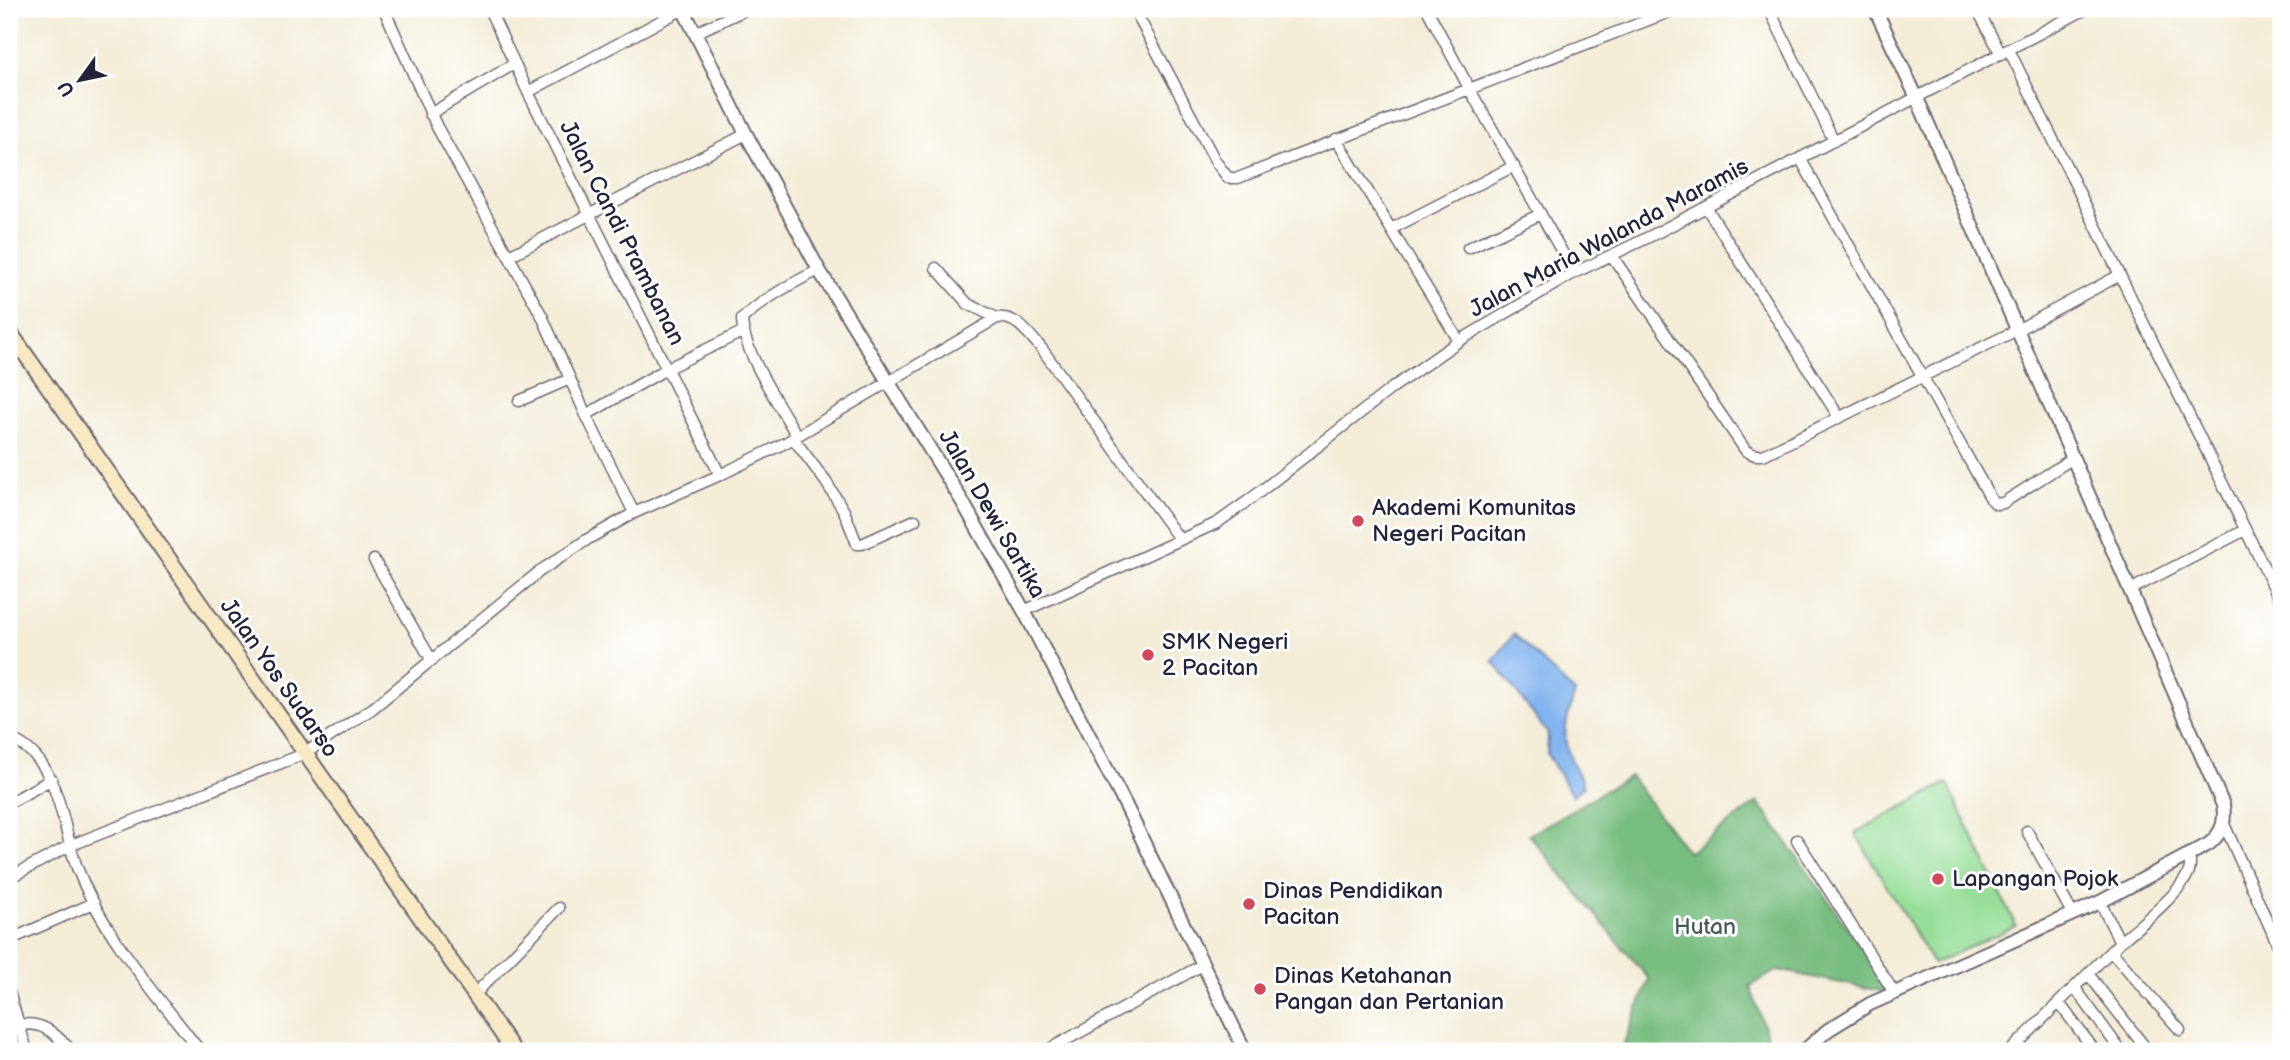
<svg xmlns="http://www.w3.org/2000/svg" width="2290" height="1060" font-family="'Balsamiq Sans',sans-serif">
<style>
.green{fill:#96de98;stroke:#5c806a;stroke-width:2}
.forest{fill:#78bd80;stroke:#4d705e;stroke-width:2}
.water{fill:#83b4ef;stroke:#526b95;stroke-width:2}
.lines{fill:none;stroke-linecap:round;stroke-linejoin:round}
.minor-casing{stroke:#6b6972;stroke-width:13}
.tertiary-casing{stroke:#6b6972;stroke-width:16}
.secondary-casing{stroke:#6b6972;stroke-width:18}
.minor{stroke:#fff;stroke-width:10}
.tertiary{stroke:#fff;stroke-width:12}
.secondary{stroke:#f8e8c3;stroke-width:14}
.poi-dot{fill:#d1495b;stroke:#fff;stroke-width:2.5}
.labels{text-anchor:middle;dominant-baseline:central;stroke-width:6;stroke-linejoin:round;paint-order:stroke}
.street-label{font-size:23px;fill:#22223b;stroke:#fff}
.poi-label{font-size:23px;fill:#22223b;stroke:#fff;text-anchor:start}
.park-label{font-size:23px;fill:#455a57;stroke:#fff}
</style>
<rect width="100%" height="100%" fill="#fff"/>
<filter id="ink" filterUnits="userSpaceOnUse"><feTurbulence type="fractalNoise" baseFrequency=".0143" numOctaves="2"/><feDisplacementMap in="SourceGraphic" scale="14" xChannelSelector="R" yChannelSelector="G"/><feConvolveMatrix kernelMatrix="1 2 1 2 8 2 1 2 1" color-interpolation-filters="sRGB"/></filter>
<filter id="wash" filterUnits="userSpaceOnUse"><feTurbulence type="fractalNoise" baseFrequency=".00686" numOctaves="4" result="noise"/><feDisplacementMap in="SourceGraphic" scale="28" xChannelSelector="R" yChannelSelector="G"/><feGaussianBlur stdDeviation="1.57" result="paint"/><feColorMatrix in="noise" values="0 0 0 0 0 0 0 0 0 0 0 0 0 0 0 0 0 1.4 0 .05"/><feComposite in="paint" operator="in"/></filter>
<g filter="url(#wash)">
<rect width="100%" height="100%" fill="#f3ecd7"/>
<path class="green" d="M 1947,783 L 2016,926 L 1933,964 L 1855,833 Z"/>
<path class="forest" d="M 1630,776 L 1688,853 L 1758,802 L 1895,994 L 1778,970 L 1750,986 L 1772,1051 L 1621,1051 L 1649,979 L 1529,835 Z"/>
<path class="water" d="M 1514,634 L 1575,693 C 1560,740 1562,742 1584,786 L 1572,796 L 1547,753 L 1548,734 L 1493,661 Z"/>
</g>
<g filter="url(#ink)">
<g class="lines">
<defs>
<path id="minor" d="M 384,9 L 437,127 L 542,316 L 586,415 L 634,513
M 489,9 L 528,92 L 720,475
M 1134,9 L 1216,162 L 1228,178 L 1238,178 L 1677,9
M 1427,9 L 1470,90 L 1574,273
M 1769,9 L 1834,141
M 1977,9 L 2001,54
M 695,33 L 747,9
M 2009,50 L 2281,602
M 528,92 L 683,9
M 430,114 L 514,64
M 1336,139 L 1459,341
M 1800,158 L 1991,499 L 1996,504 L 2003,503 L 2073,458
M 1706,207 L 1839,417
M 1391,229 L 1514,166
M 1468,248 L 1541,214
M 509,256 L 746,134
M 1612,256 L 1746,451 L 1755,455 L 1763,455 L 2017,330 L 2120,275
M 936,268 L 968,304 L 997,318
M 519,401 L 570,379
M 586,415 L 668,368 L 742,332
M 797,436 C 780,406 743,352 742,319 C 764,298 792,283 819,270
M 793,438 L 826,482 L 844,511 L 857,544 L 862,544 L 915,520
M 374,560 L 432,661
M 2130,590 L 2245,530
M 1024,611 L 1217,523 L 1252,498 L 1392,388 L 1459,341 L 1574,273 L 1645,239 L 2086,9
M 9,738 C 62,759 60,825 78,870 C 104,936 158,996 200,1051
M 9,803 L 52,779
M 2224,824 L 2281,952
M 2027,831 L 2072,913
M 1797,840 L 1895,994
M 9,878 L 69,846 L 304,754 L 373,708 L 540,571 L 588,539 L 634,513 L 720,475 L 785,443 L 997,318 C 1017,315 1029,335 1042,349 L 1180,540
M 9,940 L 94,903
M 2120,942 C 2138,927 2182,892 2189,871 C 2191,866 2190,860 2189,855
M 2112,952 L 2180,1030
M 2089,975 L 2148,1051
M 2075,988 L 2121,1051
M 9,992 L 27,1051
M 475,994 L 559,908
M 2059,1003 L 2095,1051
M 19,1025 C 44,1021 55,1034 72,1051
M 1046,1051 L 1204,964
M 2010,1051 L 2120,942 L 2100,902"/>
<path id="tertiary" d="M 683,9 L 746,134 L 819,270 L 962,501 L 1024,611 L 1125,804 L 1245,1051
M 1804,1051 L 1828,1030 L 1870,1004 L 2100,902 L 2209,844 C 2222,833 2226,822 2223,805 L 1916,96 L 1875,9"/>
<path id="secondary" d="M 9,331 L 514,1051"/>
</defs>
<use href="#minor" class="minor-casing"/>
<use href="#tertiary" class="tertiary-casing"/>
<use href="#secondary" class="secondary-casing"/>
<use href="#minor" class="minor"/>
<use href="#tertiary" class="tertiary"/>
<use href="#secondary" class="secondary"/>
</g>
</g>
<g class="poi-dot">
<circle cx="1358" cy="521" r="7"/>
<circle cx="1148" cy="655" r="7"/>
<circle cx="1938" cy="879" r="7"/>
<circle cx="1249" cy="904" r="7"/>
<circle cx="1260" cy="989" r="7"/>
</g>
<g class="labels">
<g class="street-label">
<text transform="translate(622 233) rotate(63)">Jalan Candi Prambanan</text>
<text transform="translate(1609 238) rotate(-28)">Jalan Maria Walanda Maramis</text>
<text transform="translate(992 514) rotate(60)">Jalan Dewi Sartika</text>
<text transform="translate(279 678) rotate(55)">Jalan Yos Sudarso</text>
</g>
<g class="poi-label">
<text x="1372" y="508">Akademi Komunitas<tspan x="1372" dy="26">Negeri Pacitan</tspan></text>
<text x="1162" y="642">SMK Negeri<tspan x="1162" dy="26">2 Pacitan</tspan></text>
<text x="1952" y="879">Lapangan Pojok</text>
<text x="1263" y="891">Dinas Pendidikan<tspan x="1263" dy="26">Pacitan</tspan></text>
<text x="1274" y="976">Dinas Ketahanan<tspan x="1274" dy="26">Pangan dan Pertanian</tspan></text>
</g>
<g class="park-label">
<text x="1705" y="927">Hutan</text>
</g>
</g>
<rect width="2290" height="1060" fill="none" stroke="#fff" stroke-width="35"/>
<g transform="translate(80 80) rotate(237)" stroke="#ffffff" stroke-width="5" paint-order="stroke">
<path d="M0-5L12 26L0 18L-12 26Z" fill="#22223b"/>
<text y="-10" font-size="19" font-weight="bold" text-anchor="middle" fill="#22223b">U</text>
</g>
</svg>
